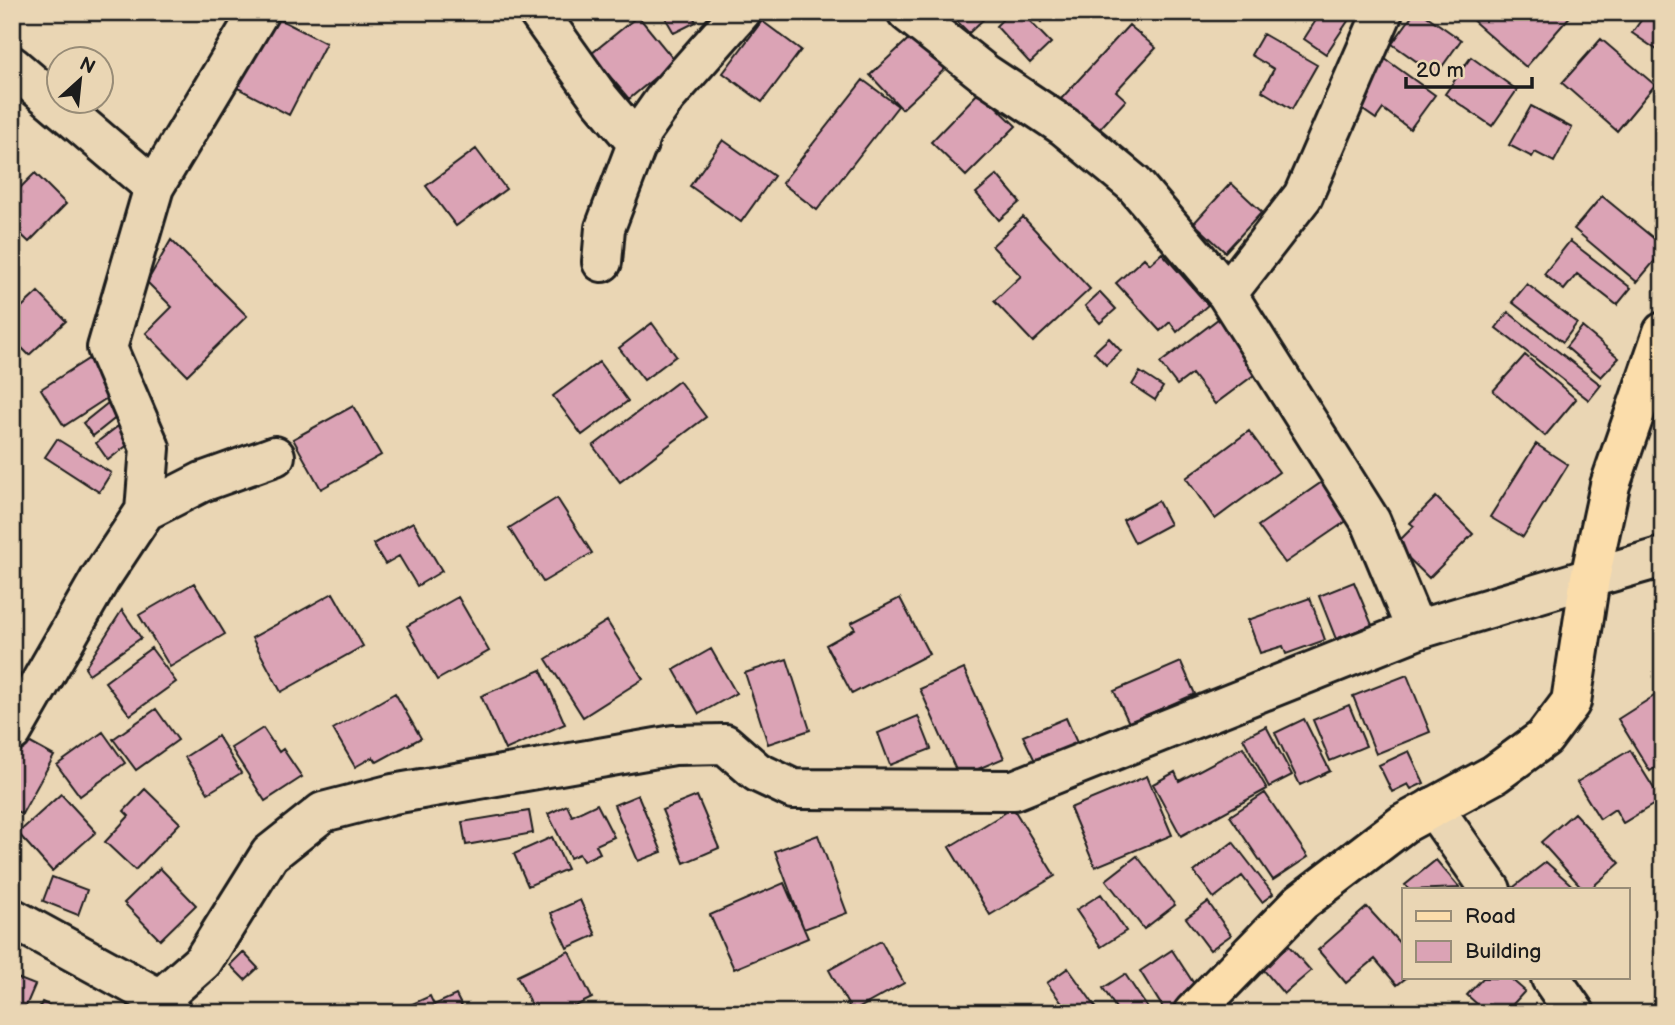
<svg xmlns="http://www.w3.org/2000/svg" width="1675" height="1025" font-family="'Balsamiq Sans',sans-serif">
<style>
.building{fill:#dba3b5;stroke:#1c1c1c;stroke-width:2}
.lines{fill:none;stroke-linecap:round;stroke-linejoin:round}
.minor-casing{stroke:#1c1c1c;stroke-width:44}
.tertiary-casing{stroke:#1c1c1c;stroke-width:44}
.secondary-casing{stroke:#1c1c1c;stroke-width:44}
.primary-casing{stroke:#1c1c1c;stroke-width:44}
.minor{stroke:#ead6b4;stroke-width:38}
.tertiary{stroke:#ead6b4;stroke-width:38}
.secondary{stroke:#ead6b4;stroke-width:38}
.primary{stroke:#fbddab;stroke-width:38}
</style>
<rect width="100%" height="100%" fill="#ead6b4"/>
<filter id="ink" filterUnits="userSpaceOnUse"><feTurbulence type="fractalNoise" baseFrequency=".0143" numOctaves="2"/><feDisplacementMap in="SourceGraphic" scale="14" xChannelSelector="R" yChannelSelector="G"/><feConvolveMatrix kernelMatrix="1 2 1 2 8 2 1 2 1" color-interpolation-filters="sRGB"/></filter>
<g filter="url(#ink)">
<path class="building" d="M 662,12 L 691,12 L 696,22 L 674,33 Z
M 935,12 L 991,12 L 969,33 L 957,21 L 949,28 Z
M 1010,12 L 1021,12 L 1051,43 L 1030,63 L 996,26 Z
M 1031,12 L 1051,12 L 1041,22 Z
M 1312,12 L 1354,12 L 1326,54 L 1304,39 L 1318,17 Z
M 1415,12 L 1421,12 L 1461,40 L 1436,75 L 1392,44 Z
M 1475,12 L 1572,12 L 1573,13 L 1526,67 L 1470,18 Z
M 1647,12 L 1655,12 L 1663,18 L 1663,54 L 1632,33 Z
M 271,15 L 326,43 L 289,115 L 234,86 Z
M 638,16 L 675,61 L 629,99 L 591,54 Z
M 762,21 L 801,50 L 762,102 L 723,73 Z
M 1129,25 L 1156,48 L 1116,91 L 1126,100 L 1096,133 L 1060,100 Z
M 915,33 L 947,67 L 902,109 L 870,75 Z
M 1263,34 L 1317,65 L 1292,109 L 1262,91 L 1274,69 L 1251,55 Z
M 1601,39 L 1655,85 L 1617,131 L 1562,83 Z
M 1381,56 L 1435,95 L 1410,129 L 1383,109 L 1376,119 L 1350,101 Z
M 1471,57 L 1517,90 L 1492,126 L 1445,94 Z
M 863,80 L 898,106 L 817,210 L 782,183 Z
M 980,91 L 1016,126 L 966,176 L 931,142 Z
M 1531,106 L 1572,128 L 1554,162 L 1535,152 L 1532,157 L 1509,145 Z
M 723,140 L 774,176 L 741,222 L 690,186 Z
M 476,149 L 506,189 L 456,226 L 426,186 Z
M 35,173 L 66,204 L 29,242 L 12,226 L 12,196 Z
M 997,175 L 1020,202 L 999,220 L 976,193 Z
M 1231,183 L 1262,212 L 1225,252 L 1194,223 Z
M 1602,196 L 1663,246 L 1663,251 L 1637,282 L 1574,229 Z
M 1023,217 L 1090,289 L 1033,342 L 994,301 L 1021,276 L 992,246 Z
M 171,240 L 247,316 L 187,375 L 146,333 L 172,307 L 147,282 Z
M 1570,241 L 1631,288 L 1617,305 L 1577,274 L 1564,290 L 1544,274 Z
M 1162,253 L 1208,305 L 1177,332 L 1170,322 L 1160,331 L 1116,283 L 1144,258 L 1150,264 Z
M 1527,284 L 1577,323 L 1563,342 L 1512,302 Z
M 38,292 L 66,321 L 29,355 L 12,338 L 12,316 Z
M 1100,292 L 1116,309 L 1100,323 L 1085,306 Z
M 1508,312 L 1601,385 L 1589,400 L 1496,328 Z
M 1222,316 L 1262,369 L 1215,404 L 1192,374 L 1177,385 L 1160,363 Z
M 652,323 L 676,356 L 644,380 L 619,348 Z
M 1582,327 L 1619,358 L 1601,377 L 1566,347 Z
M 1109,338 L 1121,351 L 1106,365 L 1094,352 Z
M 1525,355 L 1576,399 L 1545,436 L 1493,391 Z
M 90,358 L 113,394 L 64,426 L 41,389 Z
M 599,362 L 628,401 L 582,435 L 553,396 Z
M 1140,372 L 1163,387 L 1155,400 L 1132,385 Z
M 679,381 L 706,417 L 620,482 L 593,446 Z
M 113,399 L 123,412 L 93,436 L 83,423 Z
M 353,406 L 381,455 L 321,489 L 293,439 Z
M 126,420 L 138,437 L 108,460 L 96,443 Z
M 1249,431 L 1279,472 L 1215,519 L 1186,478 Z
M 57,439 L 111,473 L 99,492 L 45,457 Z
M 1536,444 L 1568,465 L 1523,537 L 1490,517 Z
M 1322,482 L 1348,520 L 1285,563 L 1258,526 Z
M 1436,497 L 1473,534 L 1429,578 L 1395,545 L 1414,526 L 1410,523 Z
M 557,498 L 592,553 L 543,582 L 509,528 Z
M 1158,501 L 1170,524 L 1135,543 L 1123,520 Z
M 413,522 L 442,571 L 417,586 L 399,556 L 385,564 L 373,544 Z
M 1354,582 L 1372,625 L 1336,639 L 1319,596 Z
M 194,583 L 225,634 L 170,667 L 139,615 Z
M 333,593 L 363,646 L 281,692 L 252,638 Z
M 458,597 L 489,651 L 437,680 L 407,626 Z
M 900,598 L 929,654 L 852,694 L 826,645 L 855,629 L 851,623 Z
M 1310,598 L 1325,640 L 1286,654 L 1283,646 L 1260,653 L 1248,620 Z
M 122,610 L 141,638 L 89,674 L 85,668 Z
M 607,621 L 643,679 L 583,717 L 546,659 Z
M 151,648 L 176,682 L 130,715 L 105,682 Z
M 711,649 L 736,693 L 699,714 L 674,670 Z
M 787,659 L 810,730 L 768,744 L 745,673 Z
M 1181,662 L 1195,694 L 1129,723 L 1114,691 Z
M 964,669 L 1004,758 L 959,777 L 920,689 Z
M 541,670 L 565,724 L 505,750 L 481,696 Z
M 1407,675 L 1430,732 L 1376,754 L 1353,696 Z
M 1662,691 L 1663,763 L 1650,771 L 1618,719 Z
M 395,693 L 421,738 L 377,762 L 373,757 L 355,767 L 333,729 Z
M 1349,705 L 1366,746 L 1330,761 L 1313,720 Z
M 156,709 L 178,740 L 136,770 L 113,739 Z
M 918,716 L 931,749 L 890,765 L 878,733 Z
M 1066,718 L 1078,745 L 1036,763 L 1023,736 Z
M 1304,719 L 1330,771 L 1300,785 L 1275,733 Z
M 1266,726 L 1292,775 L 1269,787 L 1243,738 Z
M 263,728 L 279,752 L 283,749 L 302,777 L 265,801 L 231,748 Z
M 103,732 L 125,763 L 80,796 L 57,765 Z
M 218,736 L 241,773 L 208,793 L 185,757 Z
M 25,740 L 54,756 L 22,814 L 12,809 L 12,763 Z
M 1243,747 L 1267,789 L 1181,836 L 1153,784 L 1175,772 L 1179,781 Z
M 1630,750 L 1661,800 L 1623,823 L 1615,809 L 1600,819 L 1577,782 Z
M 1409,751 L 1424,783 L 1411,789 L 1408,784 L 1392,792 L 1379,765 Z
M 1147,776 L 1172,835 L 1095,867 L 1070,808 Z
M 145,789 L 180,823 L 135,870 L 105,842 L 129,816 L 124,811 Z
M 1265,793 L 1308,857 L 1273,880 L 1230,816 Z
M 61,794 L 96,832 L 52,871 L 18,833 Z
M 638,795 L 662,852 L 638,861 L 614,805 Z
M 697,796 L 719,848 L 684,863 L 662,810 Z
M 597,804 L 614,837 L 596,845 L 600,853 L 583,861 L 579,854 L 570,858 L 548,814 L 567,805 L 572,816 Z
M 1013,808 L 1055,876 L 990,915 L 949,847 Z
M 529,811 L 533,833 L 466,845 L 462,822 Z
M 1574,813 L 1620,863 L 1589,890 L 1584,890 L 1541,842 Z
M 818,835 L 847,913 L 804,929 L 775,851 Z
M 552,837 L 567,869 L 528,886 L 514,854 Z
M 1233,842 L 1273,894 L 1262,902 L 1242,876 L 1214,898 L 1194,872 Z
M 1137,856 L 1175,905 L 1144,929 L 1106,880 Z
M 1436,860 L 1460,888 L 1409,890 L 1405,885 Z
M 1546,862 L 1577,890 L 1510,890 Z
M 160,868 L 196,905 L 160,940 L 124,903 Z
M 52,877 L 87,890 L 78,915 L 43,901 Z
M 784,883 L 808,938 L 734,969 L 710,915 Z
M 1101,894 L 1126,931 L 1101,947 L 1076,910 Z
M 580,900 L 596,935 L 567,948 L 551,913 Z
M 1208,902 L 1231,935 L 1210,950 L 1186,918 Z
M 1367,907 L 1404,948 L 1406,978 L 1397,985 L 1375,959 L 1346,983 L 1318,950 Z
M 881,941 L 904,983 L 852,1012 L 829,970 Z
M 1289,946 L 1311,971 L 1284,994 L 1262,968 Z
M 1172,950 L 1198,990 L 1165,1011 L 1140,971 Z
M 569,951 L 592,998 L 561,1013 L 535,1013 L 517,976 Z
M 243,952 L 258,968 L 245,980 L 230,965 Z
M 1068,968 L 1100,1013 L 1069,1013 L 1047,983 Z
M 1125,974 L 1151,1013 L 1119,1013 L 1103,988 Z
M 12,976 L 35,985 L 23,1013 L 12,1013 Z
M 1483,978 L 1510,978 L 1525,991 L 1505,1013 L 1487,1013 L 1467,995 Z
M 456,995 L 465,1013 L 413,1013 L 410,1005 L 430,996 L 434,1005 Z
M 42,1002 L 65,1013 L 37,1013 Z"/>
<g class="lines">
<defs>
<path id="minor" d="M 538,12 L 600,99 L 638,144
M 907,12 L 984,73 L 1065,127 L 1134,184 L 1227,294 L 1371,522 L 1416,630
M 12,66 L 154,187
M 602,262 L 605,228 L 642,131 L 666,97 L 741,12
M 1227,294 L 1303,196 L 1383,12
M 145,511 L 202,482 L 275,456
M 12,732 L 100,579 L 145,511 L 150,448 L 107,348 L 154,187 L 259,12
M 1433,807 L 1491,890
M 1551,978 L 1575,1013
M 160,999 L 203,961 L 270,854 L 323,812 L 393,794 L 674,745 L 725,744 L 757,772 L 793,789 L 1014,790 L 1416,630 L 1590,578"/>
<path id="tertiary" d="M 1590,578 L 1663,557"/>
<path id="secondary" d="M 12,918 L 160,999 L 171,1013"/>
<path id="primary" d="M 1193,1013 L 1301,902 L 1403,824 L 1495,774 L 1544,738 L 1571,702 L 1590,578 L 1610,485 L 1663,332"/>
</defs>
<use href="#minor" class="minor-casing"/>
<use href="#tertiary" class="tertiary-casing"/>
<use href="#secondary" class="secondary-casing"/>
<use href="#primary" class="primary-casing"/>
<use href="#minor" class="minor"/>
<use href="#tertiary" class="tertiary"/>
<use href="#secondary" class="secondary"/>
<use href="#primary" class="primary"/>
</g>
</g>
<rect width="1675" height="1025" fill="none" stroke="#ead6b4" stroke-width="42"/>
<rect x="21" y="21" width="1633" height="983" fill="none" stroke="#1c1c1c" stroke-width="2.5" filter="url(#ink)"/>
<rect x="1402" y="888" width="228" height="91" fill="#ead6b4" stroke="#988c77" stroke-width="2"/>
<rect x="1416" y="911" width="35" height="10" fill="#fbddab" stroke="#988c77" stroke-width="2"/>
<text x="1465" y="923" font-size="21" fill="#1c1c1c">Road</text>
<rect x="1416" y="941" width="35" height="21" fill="#dba3b5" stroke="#988c77" stroke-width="2"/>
<text x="1465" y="958" font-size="21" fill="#1c1c1c">Building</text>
<g transform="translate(80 80) rotate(27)"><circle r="33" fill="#ead6b4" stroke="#988c77" stroke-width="2"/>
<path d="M0-5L12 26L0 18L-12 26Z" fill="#1c1c1c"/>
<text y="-10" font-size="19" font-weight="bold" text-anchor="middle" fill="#1c1c1c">N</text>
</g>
<path d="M1406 77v10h126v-10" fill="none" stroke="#1c1c1c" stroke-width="3.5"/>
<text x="1416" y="77" font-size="21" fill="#1c1c1c" stroke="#ead6b4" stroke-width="5" paint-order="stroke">20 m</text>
</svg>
